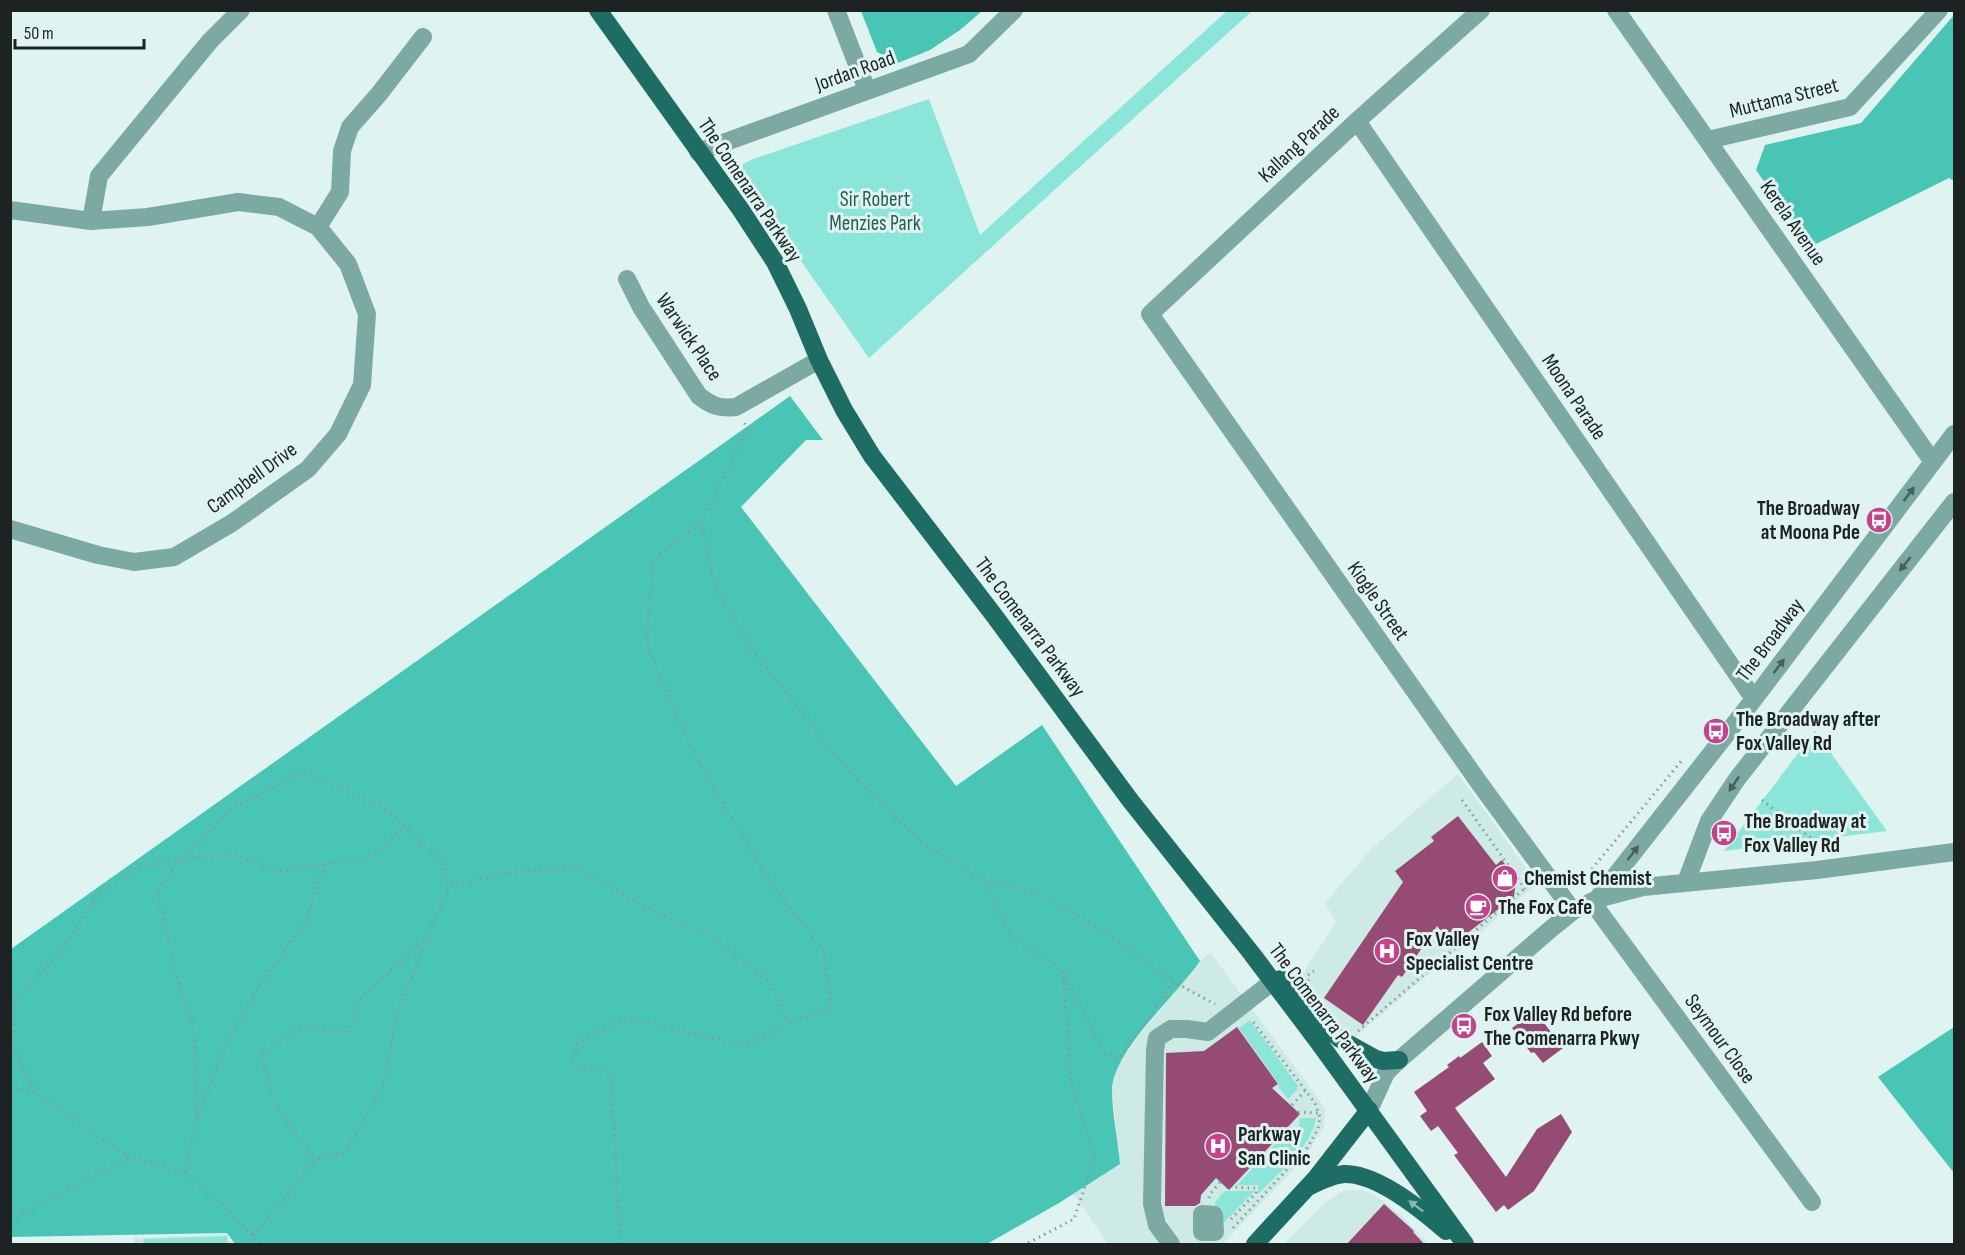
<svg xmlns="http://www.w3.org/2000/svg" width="1965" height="1255" font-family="'Sofia Sans Condensed',sans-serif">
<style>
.built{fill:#cdeae5}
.green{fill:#8be5d8}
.forest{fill:#49c5b6}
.building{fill:#954b73}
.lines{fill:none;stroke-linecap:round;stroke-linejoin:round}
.path{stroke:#8a9996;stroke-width:3;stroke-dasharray:1.5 4.5;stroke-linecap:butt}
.minor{stroke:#7caaa3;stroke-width:18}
.major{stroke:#1e6d64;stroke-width:18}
.oneway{fill:#47605c}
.oneway2{fill:#88b7b1}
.labels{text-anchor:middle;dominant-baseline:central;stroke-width:6;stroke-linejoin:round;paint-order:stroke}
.street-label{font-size:21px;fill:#1c2322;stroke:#dff3f0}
.park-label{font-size:21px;fill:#285c55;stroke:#dff3f0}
.poi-label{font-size:21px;font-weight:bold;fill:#1c2322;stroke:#dff3f0;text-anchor:start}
</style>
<rect width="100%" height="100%" fill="#dff3f0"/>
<path class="built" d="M 1458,774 L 1537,883 L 1456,954 L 1454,952 L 1355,1037 L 1347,1033 L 1300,978 L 1336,922 L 1325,903 L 1371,849 Z
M 1210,952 L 1325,1108 L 1324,1127 L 1312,1146 L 1291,1172 L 1223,1244 L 1107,1244 L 1100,1232 L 1073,1194 L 1120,1164 L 1112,1089 L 1116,1069 L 1137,1038 L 1200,961 Z
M 1344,1190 L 1360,1190 L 1375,1195 L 1403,1217 L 1429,1244 L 1284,1244 L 1324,1203 Z
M 227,1234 L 233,1244 L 134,1244 L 134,1238 Z"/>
<path class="green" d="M 1227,11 L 1252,11 L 869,358 L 742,177 L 743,164 L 753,159 L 929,99 L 980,235 Z
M 1815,731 L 1887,831 L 1724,851 Z
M 1250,1020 L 1298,1086 L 1297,1090 L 1288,1099 L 1279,1088 L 1279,1084 L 1239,1028 Z
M 1300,1118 L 1316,1118 C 1310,1150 1279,1172 1258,1194 L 1258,1185 L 1237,1185 L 1261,1159 L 1270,1158 L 1270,1150 L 1275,1144 L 1284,1143 L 1284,1134 L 1291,1127 L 1299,1127 Z
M 1225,1191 L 1254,1191 L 1215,1232 L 1215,1202 Z
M 227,1236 L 228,1244 L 144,1244 L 143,1239 Z"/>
<path class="forest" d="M 861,11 L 982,11 L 960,30 L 930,50 L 898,63 L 877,52 Z
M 1954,15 L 1954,181 L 1949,178 L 1810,247 L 1756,170 L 1765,145 L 1861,123 Z
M 790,396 L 823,440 L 806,440 L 741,507 L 956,786 L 1042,725 L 1200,961 C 1177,995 1113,1050 1112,1090 C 1112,1113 1118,1141 1120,1164 L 1059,1203 L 987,1244 L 235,1244 L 227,1233 L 11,1237 L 11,949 Z
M 1954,1027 L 1954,1173 L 1878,1077 Z"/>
<path class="building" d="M 1458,816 L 1496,865 L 1502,860 L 1516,880 L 1514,897 L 1452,945 L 1437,926 L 1402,977 L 1398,975 L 1363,1025 L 1324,998 L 1403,882 L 1395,871 L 1434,841 L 1431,837 Z
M 1535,1011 L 1563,1048 L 1543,1063 L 1534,1052 L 1531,1053 L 1512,1028 Z
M 1237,1027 L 1278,1084 L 1272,1088 L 1300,1114 L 1229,1190 L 1216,1178 L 1201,1195 L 1200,1203 L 1195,1206 L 1165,1206 L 1166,1053 L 1204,1051 Z
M 1482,1042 L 1492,1056 L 1483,1063 L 1495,1079 L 1455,1108 L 1506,1177 L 1537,1129 L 1561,1114 L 1572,1132 L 1534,1191 L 1508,1210 L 1504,1205 L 1496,1212 L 1454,1155 L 1458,1153 L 1438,1126 L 1431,1131 L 1420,1116 L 1427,1111 L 1414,1092 L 1449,1067 L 1447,1065 L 1459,1056 L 1460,1058 Z
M 1384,1204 L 1414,1231 L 1413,1232 L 1425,1245 L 1346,1245 Z"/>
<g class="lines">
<path class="path" d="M 701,522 L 713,581 L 750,647 L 846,768 L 925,846 L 984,880 L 1010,935 L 1063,971 L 1072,1086 L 1095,1156 L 1074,1219 L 1026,1244
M 1462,800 L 1525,889
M 1762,800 L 1813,840
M 984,880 L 1046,896 L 1119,942 L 1174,982 L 1215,1004
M 1574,882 L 1581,882 L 1683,759
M 1064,973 L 1104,1053 L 1120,1058 L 1174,982
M 1308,981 L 1308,975 L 1314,971
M 1358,1031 L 1531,883
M 10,1086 L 35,1093 L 129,1157 L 185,1172 L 233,1215 L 260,1244
M 35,1093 L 13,1047 L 16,1001 L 63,949 L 97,896 L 136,868 L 182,859 L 234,855 L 278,871 L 372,857 L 404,826
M 1292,1105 L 1305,1091
M 1298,1112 L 1319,1113
M 198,1116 L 230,1035 L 260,985 L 306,920 L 324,865
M 316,1159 L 277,1110 L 261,1054 L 299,1027 L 348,1032 L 363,995 L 427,938
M 185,1172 L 197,1117 L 194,1031 L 174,966 L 157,891 L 182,859 L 232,809 L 303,771 L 388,811 L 441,862 L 450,885 L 514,872 L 577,868 L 657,913 L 716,939 L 769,982 L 789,1022
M 1209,1198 L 1210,1194 L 1220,1182
M 1231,1219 L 1256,1193 L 1256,1188 L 1232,1187
M 10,1220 L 129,1157
M 1233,1228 L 1307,1148 L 1318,1129 L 1320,1117 L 1315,1103 L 1251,1019
M 253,1236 L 316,1159 L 345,1153 L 383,1085 L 398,1011 L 450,885
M 620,1244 L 611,1073 L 570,1063 L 578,1042 L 626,1018 L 747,1046 L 790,1022 L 832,1008 L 823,950 L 773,886 L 727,810 L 687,740 L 647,644 L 652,561 L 701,522 L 748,430 L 744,422"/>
<path class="minor" d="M 836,10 L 867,90
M 1481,10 L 1357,121 L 1150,314 L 1480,784 L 1573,911
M 1616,10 L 1933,462
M 1357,121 L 1754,699
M 1708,140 L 1850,107 L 1939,10
M 698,152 L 969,54 L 1014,10
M 10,210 L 91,221 L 148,217 L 238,202 L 279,207 L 318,227 L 348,264 L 367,314 L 362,385 L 338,434 L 308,469 L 232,523 L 174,557 L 134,562 L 98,555 L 10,529
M 91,221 L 99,176 L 210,41 L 241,10
M 318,227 L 340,192 L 342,151 L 350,127 L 379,94 L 423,37
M 627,279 L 641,307 L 699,396 C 712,406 720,409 736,407 L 819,360
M 1686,882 L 1709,821 L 1737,779 L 1954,502
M 1597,899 L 1754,699 L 1954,434
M 1592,902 L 1812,1202
M 1369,1110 L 1386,1073 L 1399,1060 L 1552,928 L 1573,911 L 1597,899 L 1643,887 L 1817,870 L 1954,852
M 1202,1214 L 1214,1215 L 1215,1232 L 1202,1232 Z
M 1171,1244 L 1157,1225 L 1152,1204 L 1155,1050 L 1157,1038 L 1171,1029 L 1187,1029 L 1208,1032 L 1272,982"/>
<path class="major" d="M 598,10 L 741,210 L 775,262 L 798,309 L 819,360 L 844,410 L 872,456 L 993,614 L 1130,800 L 1252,954 L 1317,1040 L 1465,1244
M 1281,979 L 1293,990 L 1323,1024 L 1340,1039 L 1376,1059 L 1383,1061 L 1399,1060
M 1308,1187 C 1318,1182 1332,1175 1344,1174 C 1377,1173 1422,1210 1446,1231
M 1255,1244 L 1316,1178 L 1369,1110"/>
</g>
<defs><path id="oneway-solid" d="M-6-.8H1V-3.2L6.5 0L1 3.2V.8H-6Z" transform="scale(1.5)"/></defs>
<g class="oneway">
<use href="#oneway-solid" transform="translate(1909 494) rotate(-53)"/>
<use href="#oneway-solid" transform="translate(1905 564) rotate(128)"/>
<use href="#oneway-solid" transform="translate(1779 666) rotate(-53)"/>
<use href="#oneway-solid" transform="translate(1734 784) rotate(124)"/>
<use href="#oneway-solid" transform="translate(1633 853) rotate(-52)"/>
</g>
<use class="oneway2" href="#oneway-solid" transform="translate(1416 1206) rotate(-143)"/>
<defs>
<symbol id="bus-disc" viewBox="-11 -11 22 22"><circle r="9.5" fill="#c4438d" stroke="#dff3f0"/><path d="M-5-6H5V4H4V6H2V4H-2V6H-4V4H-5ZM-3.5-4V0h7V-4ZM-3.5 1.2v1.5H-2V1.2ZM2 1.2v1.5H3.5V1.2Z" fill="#fff"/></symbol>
<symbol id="shop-disc" viewBox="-11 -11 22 22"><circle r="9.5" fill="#c4438d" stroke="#dff3f0"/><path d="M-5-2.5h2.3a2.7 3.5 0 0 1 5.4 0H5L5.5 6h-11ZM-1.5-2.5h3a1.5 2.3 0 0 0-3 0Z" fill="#fff"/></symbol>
<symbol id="cafe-disc" viewBox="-11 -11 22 22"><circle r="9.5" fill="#c4438d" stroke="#dff3f0"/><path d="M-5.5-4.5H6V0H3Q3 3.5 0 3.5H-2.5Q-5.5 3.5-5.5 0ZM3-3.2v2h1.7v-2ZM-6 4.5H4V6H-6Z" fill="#fff"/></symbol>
<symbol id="hospital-disc" viewBox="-11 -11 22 22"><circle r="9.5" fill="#c4438d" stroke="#dff3f0"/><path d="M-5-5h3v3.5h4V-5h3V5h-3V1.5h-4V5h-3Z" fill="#fff"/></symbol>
</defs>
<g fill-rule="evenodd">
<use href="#bus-disc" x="1864" y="505" width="30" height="30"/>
<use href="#bus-disc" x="1701" y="716" width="30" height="30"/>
<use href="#bus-disc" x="1709" y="818" width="30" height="30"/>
<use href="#shop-disc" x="1490" y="863" width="30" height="30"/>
<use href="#cafe-disc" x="1463" y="892" width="30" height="30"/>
<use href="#hospital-disc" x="1372" y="936" width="30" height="30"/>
<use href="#bus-disc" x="1449" y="1011" width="30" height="30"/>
<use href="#hospital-disc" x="1203" y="1131" width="30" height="30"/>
</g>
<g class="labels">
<g class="street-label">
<text transform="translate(855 71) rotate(-20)">Jordan Road</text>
<text transform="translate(1784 98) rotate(-14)">Muttama Street</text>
<text transform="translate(1299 144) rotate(-43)">Kallang Parade</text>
<text transform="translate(750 190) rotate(56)">The Comenarra Parkway</text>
<text transform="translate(1793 223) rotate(55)">Kerela Avenue</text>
<text transform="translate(689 337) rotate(56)">Warwick Place</text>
<text transform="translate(1574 397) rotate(56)">Moona Parade</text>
<text transform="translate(252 478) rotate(-36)">Campbell Drive</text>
<text transform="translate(1378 601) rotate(55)">Kiogle Street</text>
<text transform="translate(1030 627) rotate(53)">The Comenarra Parkway</text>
<text transform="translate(1770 640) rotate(-53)">The Broadway</text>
<text transform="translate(1324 1013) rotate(53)">The Comenarra Parkway</text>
<text transform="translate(1720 1039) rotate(54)">Seymour Close</text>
</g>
<g class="park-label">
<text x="875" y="199">Sir Robert<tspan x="875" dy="24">Menzies Park</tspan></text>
</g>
<g class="poi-label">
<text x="1860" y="508" text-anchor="end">The Broadway<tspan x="1860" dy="24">at Moona Pde</tspan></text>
<text x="1736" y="719">The Broadway after<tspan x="1736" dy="24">Fox Valley Rd</tspan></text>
<text x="1744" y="821">The Broadway at<tspan x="1744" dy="24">Fox Valley Rd</tspan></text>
<text x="1524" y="878">Chemist Chemist</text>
<text x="1498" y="907">The Fox Cafe</text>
<text x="1406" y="939">Fox Valley<tspan x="1406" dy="24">Specialist Centre</tspan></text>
<text x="1484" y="1014">Fox Valley Rd before<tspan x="1484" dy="24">The Comenarra Pkwy</tspan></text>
<text x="1238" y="1134">Parkway<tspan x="1238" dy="24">San Clinic</tspan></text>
</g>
</g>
<rect width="1965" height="1255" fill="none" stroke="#1c2322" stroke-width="24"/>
<path d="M15 39v9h129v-9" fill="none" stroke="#1c2322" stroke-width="3"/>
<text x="24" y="39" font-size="18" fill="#1c2322" stroke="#dff3f0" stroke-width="4.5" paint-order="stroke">50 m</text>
</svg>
